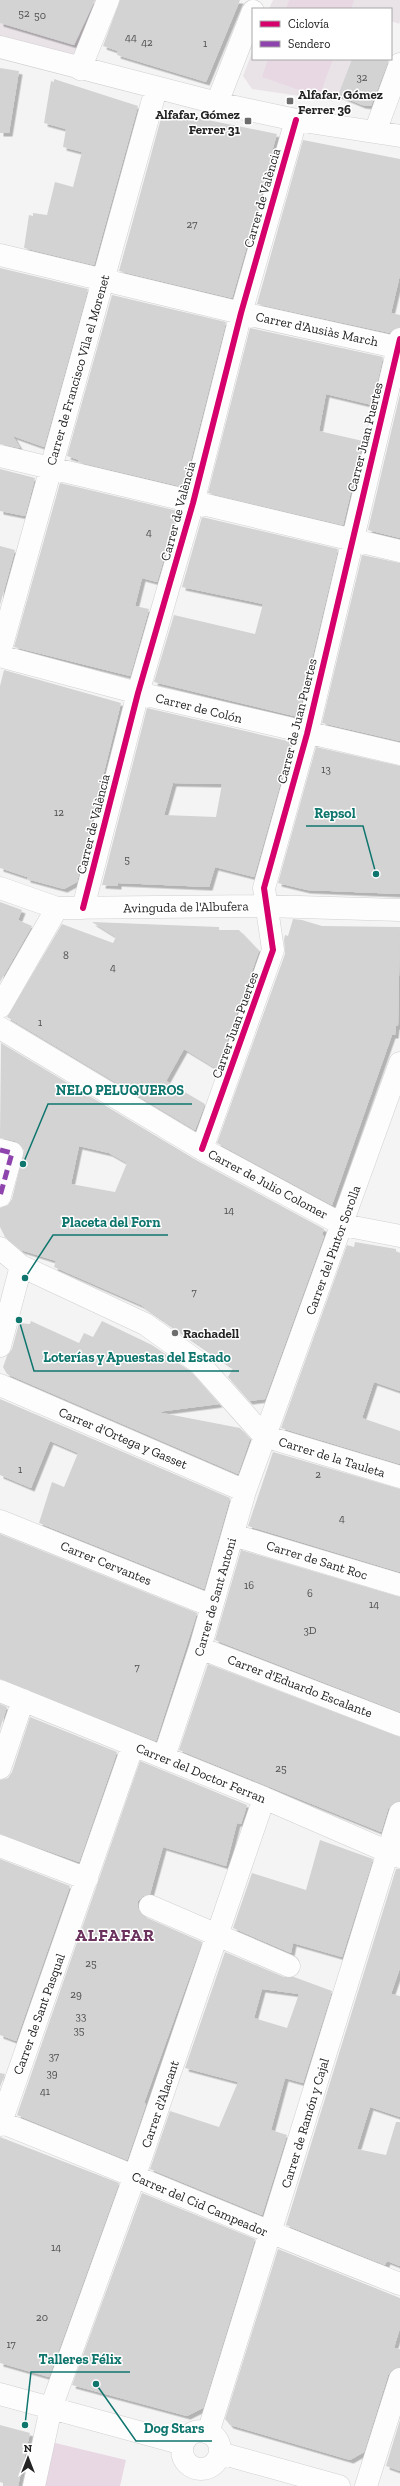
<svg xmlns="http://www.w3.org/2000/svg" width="400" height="2486" font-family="'Zilla Slab',serif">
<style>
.built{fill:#e9e3e8}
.green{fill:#e8d8e3}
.building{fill:#d4d3d4;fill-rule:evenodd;filter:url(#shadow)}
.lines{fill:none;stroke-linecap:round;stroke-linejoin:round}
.minor-casing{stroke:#d1d0d1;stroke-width:23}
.minor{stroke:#fefdfe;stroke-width:22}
.quiet{stroke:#8e44ad;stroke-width:5;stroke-dasharray:10 5;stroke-linecap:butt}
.cycleway-casing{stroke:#fff;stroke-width:8}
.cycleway{stroke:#d6006c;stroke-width:6}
.poi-dot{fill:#6e6d6d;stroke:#fff;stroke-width:1.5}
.labels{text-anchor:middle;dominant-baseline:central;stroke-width:3;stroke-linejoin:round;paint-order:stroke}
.number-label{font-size:11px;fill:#515050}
.poi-label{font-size:13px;font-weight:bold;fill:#252424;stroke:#fff;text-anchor:start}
.street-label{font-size:13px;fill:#252424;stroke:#fff}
.district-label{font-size:17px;font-weight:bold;letter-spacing:1px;fill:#6b325d;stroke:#fff}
.leader{fill:none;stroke:#0f766e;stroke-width:1.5}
.callout-dot{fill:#0f766e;stroke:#fff;stroke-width:1.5}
.callout-label{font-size:14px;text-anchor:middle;font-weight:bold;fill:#0f766e;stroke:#fff;stroke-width:3;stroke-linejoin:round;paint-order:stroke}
</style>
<defs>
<filter id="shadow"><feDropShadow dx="3.5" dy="3.5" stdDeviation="0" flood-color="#0004"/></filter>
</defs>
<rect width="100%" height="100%" fill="#f5f4f5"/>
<path class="built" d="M 0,0 L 108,0 L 80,69 L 0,47 Z
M 273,0 L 400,0 L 400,21 L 399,24 L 391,21 L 391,9 L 269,9 Z
M 253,50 L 253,59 L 352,59 L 338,95 L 333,101 L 252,89 L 243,76 Z"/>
<path class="green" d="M 289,0 L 354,0 L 351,9 L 286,9 Z
M 268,59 L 333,59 L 319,97 L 262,77 Z
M 47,2441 L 126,2460 L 120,2486 L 39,2486 Z"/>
<path class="building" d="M 0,0 L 95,0 L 74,45 L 0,23 Z
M 120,0 L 240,0 L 206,82 L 117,55 L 118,51 L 103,46 Z
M 352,59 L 389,59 L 371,106 L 362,105 L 338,95 Z
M 0,68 L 19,71 L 9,133 L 0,133 Z
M 54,79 L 138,106 L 94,265 L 24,248 L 29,215 L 33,216 L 33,213 L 47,215 L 55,182 L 73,187 L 82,152 L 63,147 L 66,129 L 44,123 L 51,81 L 54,82 Z
M 163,111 L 277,134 L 271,155 L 273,154 L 232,298 L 119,271 Z
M 303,140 L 400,159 L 400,275 L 391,313 L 400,315 L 400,327 L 390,333 L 257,304 Z
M 0,268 L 88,289 L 44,447 L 13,436 L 20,448 L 0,444 Z
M 112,295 L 226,322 L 184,487 L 78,462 L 79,460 L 67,456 Z
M 250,328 L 383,357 L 372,405 L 326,394 L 319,431 L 363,441 L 343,525 L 208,493 Z
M 400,394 L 400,538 L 368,530 Z
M 0,469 L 35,478 L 25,516 L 0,511 Z
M 60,483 L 178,511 L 157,582 L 142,578 L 135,606 L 149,609 L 130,676 L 14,647 Z
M 202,517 L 338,549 L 298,717 L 154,682 L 174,615 L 255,634 L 263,604 L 182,587 Z
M 0,546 L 15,550 L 0,605 Z
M 362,555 L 400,563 L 400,741 L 322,723 Z
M 4,670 L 121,703 L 77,882 L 64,889 L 27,879 L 27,877 L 0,868 L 0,686 Z
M 147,708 L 292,742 L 254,877 L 215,867 L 209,887 L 118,883 L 118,886 L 102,885 ZM 173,783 L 222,784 L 216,817 L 164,815 Z
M 316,747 L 400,766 L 400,894 L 307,890 L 278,883 Z
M 0,902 L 22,910 L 18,920 L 32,926 L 0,982 Z
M 293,919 L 302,920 L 322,926 L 400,927 L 398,1026 L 396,1026 L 395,1035 L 392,1035 L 332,1205 L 217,1143 L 285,954 L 284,939 L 285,935 L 288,936 Z
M 92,922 L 219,927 L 219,930 L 239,930 L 259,951 L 217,1069 L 184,1049 L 166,1081 L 205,1104 L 195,1130 L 7,1017 L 62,924 L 113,943 L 116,937 Z
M 1,1043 L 196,1160 L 324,1229 L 322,1235 L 324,1236 L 265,1399 L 249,1401 L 228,1377 L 233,1368 L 141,1305 L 54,1267 L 56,1261 L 21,1250 L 5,1237 L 0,1227 L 0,1208 L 8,1205 L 12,1199 L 24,1150 L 15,1141 L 0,1138 ZM 79,1146 L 109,1153 L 127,1163 L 115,1192 L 71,1184 Z
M 355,1242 L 396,1249 L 396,1252 L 400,1253 L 400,1391 L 374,1382 L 362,1418 L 400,1431 L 400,1464 L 281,1428 L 347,1245 L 354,1247 Z
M 31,1321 L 79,1343 L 84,1333 L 93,1337 L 102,1321 L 152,1345 L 190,1371 L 219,1404 L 157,1412 L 240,1428 L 250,1439 L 238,1474 L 7,1374 L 3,1367 L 7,1356 L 12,1349 L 19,1323 L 30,1324 Z
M 0,1399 L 230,1498 L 204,1589 L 39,1523 L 52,1482 L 64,1487 L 78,1453 L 50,1441 L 31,1488 L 0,1475 Z
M 273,1452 L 400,1489 L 400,1572 L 248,1526 Z
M 0,1534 L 197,1613 L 156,1741 L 0,1679 Z
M 241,1550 L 400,1597 L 400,1712 L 215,1640 Z
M 208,1664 L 400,1737 L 400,1801 L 392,1804 L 388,1809 L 381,1832 L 179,1750 Z
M 0,1704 L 7,1707 L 0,1729 Z
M 30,1717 L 117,1752 L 79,1862 L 0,1834 L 0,1780 L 8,1778 L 12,1772 Z
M 140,1761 L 247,1805 L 241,1824 L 237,1823 L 226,1866 L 163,1847 L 150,1894 L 143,1896 L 138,1901 L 138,1908 L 145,1917 L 202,1942 L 144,2103 L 146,2104 L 127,2160 L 17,2115 Z
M 320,1840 L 373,1859 L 342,1957 L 293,1943 L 291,1953 L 233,1928 L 252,1873 L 306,1890 Z
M 0,1859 L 70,1886 L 16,2041 L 0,2035 Z
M 396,1869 L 400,1869 L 400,1968 L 391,1994 L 400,1996 L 400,2117 L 370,2107 L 357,2149 L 386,2155 L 396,2122 L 400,2122 L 400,2266 L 387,2261 L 385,2265 L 286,2225 Z
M 225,1952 L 284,1977 L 294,1977 L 332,1991 L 303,2083 L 285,2078 L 271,2130 L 287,2135 L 262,2215 L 150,2169 L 170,2111 L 219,2127 L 238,2082 L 185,2068 ZM 262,1989 L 299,1994 L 287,2028 L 254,2018 Z
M 0,2073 L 5,2074 L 0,2087 Z
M 0,2137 L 119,2183 L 49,2377 L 0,2363 Z
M 142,2193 L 255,2239 L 203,2408 L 187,2416 L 72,2385 Z
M 278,2249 L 400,2298 L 400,2328 L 394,2348 L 400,2349 L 400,2367 L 392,2370 L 388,2375 L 364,2452 L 350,2460 L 230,2425 L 225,2419 Z
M 400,2420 L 400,2471 L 386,2466 Z
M 0,2425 L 30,2433 L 18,2486 L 3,2486 L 3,2483 L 0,2482 Z"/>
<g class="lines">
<defs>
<path id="minor" d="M 0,47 L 217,103 L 296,120 L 400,136
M 80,69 L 108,0
M 217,103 L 253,11
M 375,132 L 400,64
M 0,255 L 241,313 L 400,348
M 0,456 L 400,551
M 0,652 L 156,89
M 0,656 L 138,693 L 400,754
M 0,888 L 57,908 L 266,906 L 400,910
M 83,908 L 138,693 L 193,503 L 241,313 L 296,120
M 0,1007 L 57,908
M 0,1028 L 202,1149 L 343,1225 L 400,1236
M 202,1149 L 273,950 L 264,888 L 307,734 L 400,339
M 0,1150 L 12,1153 L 0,1196
M 0,1248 L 21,1266 L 145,1324 L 198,1362 L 264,1436
M 0,1346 L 21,1266
M 0,1385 L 245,1491
M 264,1436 L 400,1477
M 0,1521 L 212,1606
M 233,1535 L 400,1585
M 200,1648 L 400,1725
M 0,1691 L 264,1798 L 400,1857
M 164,1757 L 200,1648 L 245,1491 L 400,1063
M 0,1768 L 23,1700
M 0,1846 L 87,1879
M 150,1906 L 289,1966
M 0,2122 C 134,2175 266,2232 400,2284
M 0,2125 L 133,1745
M 0,2394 L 183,2444
M182 2450a19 19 0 1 1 38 0a19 19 0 1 1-38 0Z
M 208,2433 L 400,1813
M 220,2453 L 339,2486
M 34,2486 L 51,2408 L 135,2175 L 264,1798
M 366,2486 L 400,2379"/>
</defs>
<use href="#minor" class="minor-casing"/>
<use href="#minor" class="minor"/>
<path class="quiet" d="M 0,1150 L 12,1153 L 0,1196"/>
<defs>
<path id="cycleway" d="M 83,908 L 138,693 L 193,503 L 241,313 L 296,120
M 202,1149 L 273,950 L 264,888 L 307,734 L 400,339"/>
</defs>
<use href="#cycleway" class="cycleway-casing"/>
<use href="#cycleway" class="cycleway"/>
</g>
<g class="poi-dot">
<rect x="286" y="97" width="8" height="8" rx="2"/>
<rect x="244" y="117" width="8" height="8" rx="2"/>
<circle cx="175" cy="1333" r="4"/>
</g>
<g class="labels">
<g class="number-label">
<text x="24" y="13">52</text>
<text x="40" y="15">50</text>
<text x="131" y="37">44</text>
<text x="147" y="42">42</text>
<text x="205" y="43">1</text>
<text x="362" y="77">32</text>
<text x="192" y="224">27</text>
<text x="149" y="532">4</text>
<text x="326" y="769">13</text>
<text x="59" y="812">12</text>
<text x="127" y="859">5</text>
<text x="66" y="955">8</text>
<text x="113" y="967">4</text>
<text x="40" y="1022">1</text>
<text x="229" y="1210">14</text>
<text x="194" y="1292">7</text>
<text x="20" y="1469">1</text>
<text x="318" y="1474">2</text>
<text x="342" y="1518">4</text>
<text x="249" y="1585">16</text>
<text x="310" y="1593">6</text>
<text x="374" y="1604">14</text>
<text x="310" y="1630">3D</text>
<text x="137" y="1667">7</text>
<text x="281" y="1768">25</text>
<text x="91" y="1963">25</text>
<text x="76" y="1994">29</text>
<text x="81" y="2016">33</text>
<text x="79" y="2030">35</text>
<text x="54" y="2056">37</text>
<text x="52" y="2073">39</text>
<text x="45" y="2091">41</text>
<text x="56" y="2247">14</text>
<text x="42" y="2317">20</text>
<text x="11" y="2344">17</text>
</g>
<g class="poi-label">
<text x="298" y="94">Alfafar, Gómez<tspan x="298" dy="15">Ferrer 36</tspan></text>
<text x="240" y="114" text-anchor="end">Alfafar, Gómez<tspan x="240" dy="15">Ferrer 31</tspan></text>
<text x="183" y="1333">Rachadell</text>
</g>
<g class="street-label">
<text transform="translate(262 198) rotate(-74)">Carrer de València</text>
<text transform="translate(317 329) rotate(12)">Carrer d'Ausiàs March</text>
<text transform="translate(78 370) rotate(-74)">Carrer de Francisco Vila el Morenet</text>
<text transform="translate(365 437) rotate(-76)">Carrer Juan Puertes</text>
<text transform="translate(178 511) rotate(-75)">Carrer de València</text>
<text transform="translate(199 708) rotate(14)">Carrer de Colón</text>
<text transform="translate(297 721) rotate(-76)">Carrer de Juan Puertes</text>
<text transform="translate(93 824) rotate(-76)">Carrer de València</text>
<text transform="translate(186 907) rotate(-1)">Avinguda de l'Albufera</text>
<text transform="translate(235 1025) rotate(-70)">Carrer Juan Puertes</text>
<text transform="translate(268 1184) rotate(28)">Carrer de Julio Colomer</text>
<text transform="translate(333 1250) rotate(-70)">Carrer del Pintor Sorolla</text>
<text transform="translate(123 1438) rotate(23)">Carrer d'Ortega y Gasset</text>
<text transform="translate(332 1457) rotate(17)">Carrer de la Tauleta</text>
<text transform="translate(317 1560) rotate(17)">Carrer de Sant Roc</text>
<text transform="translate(106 1563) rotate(22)">Carrer Cervantes</text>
<text transform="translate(215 1597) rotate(-74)">Carrer de Sant Antoni</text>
<text transform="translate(300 1686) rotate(21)">Carrer d'Eduardo Escalante</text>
<text transform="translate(201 1773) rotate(22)">Carrer del Doctor Ferran</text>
<text transform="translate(39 2014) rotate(-70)">Carrer de Sant Pasqual</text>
<text transform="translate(160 2104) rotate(-71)">Carrer d'Alacant</text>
<text transform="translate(305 2123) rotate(-73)">Carrer de Ramón y Cajal</text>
<text transform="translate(200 2204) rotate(23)">Carrer del Cid Campeador</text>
</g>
<g class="district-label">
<text x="115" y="1935">ALFAFAR</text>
</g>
</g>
<path class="leader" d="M376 874L363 826H306M23 1164L48 1104H192M25 1278L53 1235H168M19 1320L34 1371H239M25 2425L31 2372H130M96 2384L136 2441H212"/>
<g class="callout-dot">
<circle cx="376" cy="874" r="4"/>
<circle cx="23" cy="1164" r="4"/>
<circle cx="25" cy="1278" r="4"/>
<circle cx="19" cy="1320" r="4"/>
<circle cx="25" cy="2425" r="4"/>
<circle cx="96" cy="2384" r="4"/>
</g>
<g class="callout-label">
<text x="335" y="818">Repsol</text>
<text x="120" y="1095">NELO PELUQUEROS</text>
<text x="111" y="1227">Placeta del Forn</text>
<text x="137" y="1362">Loterías y Apuestas del Estado</text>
<text x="80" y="2364">Talleres Félix</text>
<text x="174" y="2433">Dog Stars</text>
</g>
<rect x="252" y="8" width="140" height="52" fill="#ffffff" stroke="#a8a7a7"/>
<rect x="260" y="21" width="20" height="6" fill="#d6006c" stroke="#a8a7a7"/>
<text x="288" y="28" font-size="12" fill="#252424">Ciclovía</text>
<rect x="260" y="41" width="20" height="6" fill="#8e44ad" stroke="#a8a7a7"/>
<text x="288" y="48" font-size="12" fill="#252424">Sendero</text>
<g transform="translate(28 2458)" stroke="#ffffff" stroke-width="3" paint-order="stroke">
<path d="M0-3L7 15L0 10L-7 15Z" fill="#252424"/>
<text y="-6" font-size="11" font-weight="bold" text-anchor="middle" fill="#252424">N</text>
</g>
</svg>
